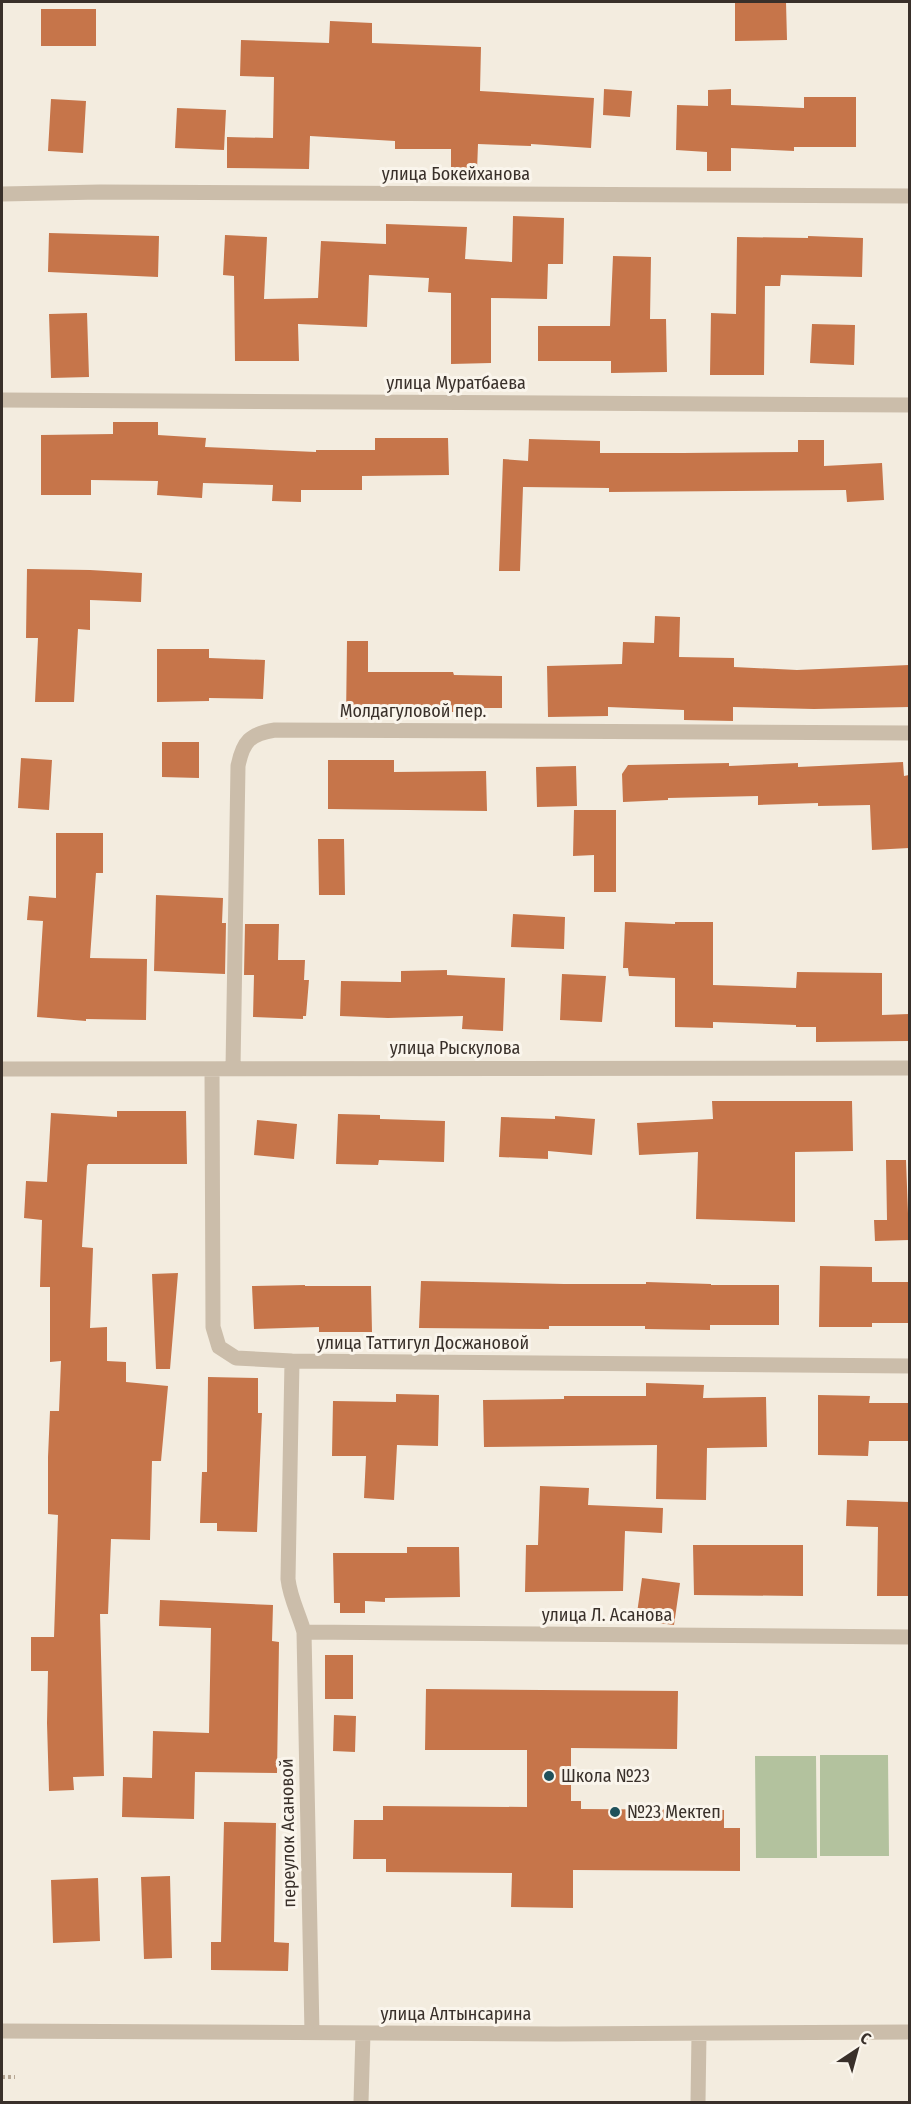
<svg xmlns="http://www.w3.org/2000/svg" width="911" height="2104" font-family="'Fira Sans Condensed',sans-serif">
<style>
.green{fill:#b3c29e}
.building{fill:#c6754a}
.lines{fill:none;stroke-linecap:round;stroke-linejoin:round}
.path{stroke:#b7a794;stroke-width:4;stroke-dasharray:3 3;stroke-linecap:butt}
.minor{stroke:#cbbdaa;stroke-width:15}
.poi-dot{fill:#1f515b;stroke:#faf5ec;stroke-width:2}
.labels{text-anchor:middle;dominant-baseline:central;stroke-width:6;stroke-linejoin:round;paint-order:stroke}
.street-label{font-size:18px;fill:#39302a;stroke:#faf5ec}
.poi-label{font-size:18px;fill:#39302a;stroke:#faf5ec;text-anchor:start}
</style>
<rect width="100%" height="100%" fill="#f3ecdf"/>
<path class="green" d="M 820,1755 L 888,1755 L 889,1856 L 820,1856 Z
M 755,1756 L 816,1756 L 817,1858 L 756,1858 Z"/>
<path class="building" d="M 735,2 L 786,2 L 787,40 L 735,41 Z
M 41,9 L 96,9 L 96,46 L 41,46 Z
M 330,21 L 372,23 L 372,43 L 481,47 L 480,91 L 594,98 L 591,148 L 531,144 L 531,146 L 478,144 L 477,171 L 451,170 L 451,149 L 395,149 L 395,141 L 310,136 L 309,169 L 227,168 L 227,137 L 273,138 L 274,77 L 240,76 L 241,40 L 329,43 Z
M 604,89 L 632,91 L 630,117 L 603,115 Z
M 731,89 L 731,105 L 804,108 L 804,97 L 856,97 L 856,147 L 794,147 L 794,151 L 731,148 L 731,171 L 707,171 L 707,152 L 676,150 L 677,105 L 708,106 L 708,90 Z
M 51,99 L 86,101 L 83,153 L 48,151 Z
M 177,108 L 226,110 L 224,150 L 175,148 Z
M 513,216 L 564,218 L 563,264 L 548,264 L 547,299 L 491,298 L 491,363 L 451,364 L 451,293 L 428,292 L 429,278 L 369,275 L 367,327 L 298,324 L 299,361 L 235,361 L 234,276 L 223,275 L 225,235 L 267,237 L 264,299 L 318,298 L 321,241 L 386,244 L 386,224 L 467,227 L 465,259 L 512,262 Z
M 49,233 L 159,236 L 158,277 L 48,272 Z
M 808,236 L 863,238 L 862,277 L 781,275 L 780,286 L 765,286 L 764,375 L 710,375 L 711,313 L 736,314 L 737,237 L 808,238 Z
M 613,256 L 651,257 L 650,319 L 666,319 L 667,372 L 611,373 L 611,361 L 538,361 L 538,326 L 610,326 Z
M 87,313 L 89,377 L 51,378 L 49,314 Z
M 812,324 L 855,325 L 854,365 L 810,363 Z
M 113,422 L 158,422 L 158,435 L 206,438 L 205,447 L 270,450 L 316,452 L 316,450 L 375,450 L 375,438 L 448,438 L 449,475 L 362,476 L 362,490 L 301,490 L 301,502 L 272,501 L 273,485 L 203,483 L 202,498 L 157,495 L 158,481 L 91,480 L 91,495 L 41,495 L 41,435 L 113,434 Z
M 529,439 L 600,441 L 600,453 L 683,453 L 798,452 L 798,440 L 824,440 L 824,466 L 882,463 L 884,500 L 847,502 L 846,490 L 609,492 L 609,488 L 523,487 L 520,571 L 499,571 L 503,459 L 528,461 Z
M 27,569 L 90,570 L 142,573 L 141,602 L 90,600 L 90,630 L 78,629 L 74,702 L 35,702 L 38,638 L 26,638 Z
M 655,616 L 680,617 L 679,657 L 734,658 L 734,667 L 797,670 L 909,665 L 909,707 L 814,709 L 733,707 L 733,721 L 684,720 L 684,710 L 608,707 L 608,716 L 548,717 L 547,666 L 622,664 L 623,642 L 654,643 Z
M 347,641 L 368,641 L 368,672 L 453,672 L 454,675 L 502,676 L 502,708 L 454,708 L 454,712 L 368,712 L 368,719 L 346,719 Z
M 157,649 L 209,649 L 209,658 L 265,660 L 263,699 L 209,698 L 209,701 L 157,702 Z
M 162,742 L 199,742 L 199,778 L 162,777 Z
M 21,758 L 52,760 L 49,810 L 18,808 Z
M 328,760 L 394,760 L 394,772 L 486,771 L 487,811 L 328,809 Z
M 903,762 L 904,776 L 909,775 L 909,848 L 872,850 L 870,805 L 818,806 L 818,803 L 758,805 L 758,796 L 668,798 L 668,800 L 623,802 L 622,774 L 628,765 L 729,763 L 729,766 L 798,763 L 798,767 Z
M 576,766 L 577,806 L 537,807 L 536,767 Z
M 574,810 L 616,810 L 616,892 L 594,892 L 594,855 L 573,856 Z
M 56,833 L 103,833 L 103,873 L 96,873 L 90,958 L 147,959 L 146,1020 L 86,1019 L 86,1021 L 37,1017 L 43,921 L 27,920 L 29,896 L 56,898 Z
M 318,839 L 344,839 L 345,895 L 319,895 Z
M 156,895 L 223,898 L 222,923 L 226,923 L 225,974 L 154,971 Z
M 513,914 L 565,917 L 564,949 L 511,947 Z
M 625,922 L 675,924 L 675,922 L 713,922 L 713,985 L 796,988 L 797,972 L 882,973 L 882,1015 L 909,1014 L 909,1041 L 816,1042 L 816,1027 L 796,1027 L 796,1025 L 713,1022 L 713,1028 L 675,1027 L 675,978 L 629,976 L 628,968 L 623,968 Z
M 245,924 L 279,924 L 278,960 L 305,960 L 304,980 L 309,980 L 306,1016 L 303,1016 L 303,1019 L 253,1017 L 254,975 L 244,975 Z
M 447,970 L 447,975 L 505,978 L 503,1031 L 462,1029 L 463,1016 L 388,1018 L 340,1016 L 341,981 L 401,982 L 401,971 Z
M 562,974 L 606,976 L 602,1022 L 560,1020 Z
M 712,1101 L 852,1101 L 853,1151 L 795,1152 L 795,1222 L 696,1219 L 698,1152 L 639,1155 L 637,1123 L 713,1119 Z
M 117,1111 L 186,1111 L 187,1164 L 88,1164 L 87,1166 L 82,1247 L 93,1248 L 90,1328 L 107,1327 L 107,1361 L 126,1362 L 126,1382 L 168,1386 L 161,1461 L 152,1461 L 150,1540 L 111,1539 L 108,1614 L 100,1614 L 104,1776 L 73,1777 L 74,1790 L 49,1791 L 47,1723 L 48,1671 L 31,1671 L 31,1637 L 54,1637 L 58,1515 L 48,1514 L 48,1457 L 50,1411 L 59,1411 L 61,1361 L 50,1362 L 50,1287 L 40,1287 L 42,1220 L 24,1218 L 26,1181 L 47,1182 L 51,1113 L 117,1117 Z
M 338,1114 L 380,1115 L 380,1119 L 445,1121 L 444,1162 L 379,1160 L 378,1165 L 336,1164 Z
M 555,1116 L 595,1119 L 592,1155 L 548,1151 L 548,1159 L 499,1157 L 501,1117 L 555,1119 Z
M 257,1120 L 297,1124 L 294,1159 L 254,1155 Z
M 886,1160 L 906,1160 L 909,1240 L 875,1241 L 874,1220 L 887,1220 Z
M 820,1266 L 872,1267 L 872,1282 L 909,1282 L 909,1323 L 872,1323 L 872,1327 L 819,1327 Z
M 178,1273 L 170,1369 L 156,1369 L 152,1274 Z
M 421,1281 L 564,1284 L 646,1284 L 646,1282 L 711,1284 L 711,1285 L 779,1285 L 779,1325 L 710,1325 L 710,1330 L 645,1329 L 645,1326 L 549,1326 L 549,1329 L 419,1328 Z
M 305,1285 L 305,1286 L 371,1286 L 372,1332 L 319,1332 L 319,1327 L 254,1329 L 252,1286 Z
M 208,1377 L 258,1378 L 258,1413 L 262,1413 L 257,1532 L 217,1531 L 217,1523 L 200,1523 L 202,1472 L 207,1472 Z
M 646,1383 L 704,1385 L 703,1398 L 766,1397 L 767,1447 L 707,1448 L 706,1500 L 656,1499 L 657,1445 L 484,1447 L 483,1400 L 564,1399 L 564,1396 L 646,1396 Z
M 396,1394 L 439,1395 L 438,1446 L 397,1445 L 394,1500 L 364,1498 L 366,1456 L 332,1456 L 333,1401 L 396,1402 Z
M 818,1395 L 870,1396 L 869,1403 L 909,1403 L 909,1441 L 869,1441 L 868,1456 L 818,1455 Z
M 540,1486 L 589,1488 L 588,1505 L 663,1508 L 662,1533 L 625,1531 L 623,1591 L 525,1592 L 526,1545 L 538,1545 Z
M 847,1500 L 909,1502 L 909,1596 L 877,1596 L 878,1527 L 846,1526 Z
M 693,1545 L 803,1545 L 803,1596 L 694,1595 Z
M 407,1547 L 459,1547 L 460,1597 L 385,1598 L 385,1602 L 365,1601 L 365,1613 L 340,1613 L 340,1603 L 334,1603 L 333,1553 L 407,1553 Z
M 642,1578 L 680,1583 L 674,1625 L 636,1620 Z
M 160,1600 L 273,1605 L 272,1641 L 279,1642 L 277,1773 L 195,1772 L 194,1819 L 122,1817 L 123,1777 L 152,1778 L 153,1731 L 209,1733 L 211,1628 L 159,1626 Z
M 325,1655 L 353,1655 L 353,1699 L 325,1699 Z
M 426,1689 L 678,1691 L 677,1749 L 571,1748 L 571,1801 L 581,1801 L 581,1809 L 724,1810 L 724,1828 L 740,1828 L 740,1871 L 573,1870 L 573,1908 L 511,1907 L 512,1873 L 386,1872 L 386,1859 L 353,1859 L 354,1820 L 383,1820 L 383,1806 L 527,1807 L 527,1750 L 425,1750 Z
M 334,1715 L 356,1716 L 355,1752 L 333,1751 Z
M 224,1822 L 276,1823 L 274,1942 L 289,1943 L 288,1971 L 211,1970 L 211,1942 L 221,1942 Z
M 170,1876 L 172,1958 L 144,1959 L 141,1877 Z
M 98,1878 L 100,1941 L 53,1943 L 51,1880 Z"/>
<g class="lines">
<path class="path" d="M 2,2077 L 15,2077"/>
<path class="minor" d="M 2,194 L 100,192 L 910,196
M 2,400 L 910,405
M 233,1068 L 238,766 C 243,741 250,734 275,730 L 910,733
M 2,1069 L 910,1068
M 212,1069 L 213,1327 L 219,1347 L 236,1358 L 292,1361 L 910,1366
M 292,1361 L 288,1579 C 290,1598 299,1614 304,1632 L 312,2033
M 304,1632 L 910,1637
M 2,2031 L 557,2034 L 910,2032
M 361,2102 L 363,2033
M 698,2102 L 699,2034"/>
</g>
<g class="poi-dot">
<circle cx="549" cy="1776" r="6"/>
<circle cx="615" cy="1812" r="6"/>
</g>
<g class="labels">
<g class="street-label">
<text x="456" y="174">улица Бокейханова</text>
<text x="456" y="383">улица Муратбаева</text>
<text x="413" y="711">Молдагуловой пер.</text>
<text x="455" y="1048">улица Рыскулова</text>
<text x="423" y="1343">улица Таттигул Досжановой</text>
<text x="607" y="1615">улица Л. Асанова</text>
<text transform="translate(288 1833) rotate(-91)">переулок Асановой</text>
<text x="456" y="2014">улица Алтынсарина</text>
</g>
<g class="poi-label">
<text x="561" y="1776">Школа №23</text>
<text x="627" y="1812">№23 Мектеп</text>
</g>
</g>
<rect width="911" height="2104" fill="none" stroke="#39302a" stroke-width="6"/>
<g transform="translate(857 2050) rotate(36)" stroke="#faf5ec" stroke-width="4.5" paint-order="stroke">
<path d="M0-4.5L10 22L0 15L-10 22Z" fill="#39302a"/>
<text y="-9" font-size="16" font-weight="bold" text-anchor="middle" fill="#39302a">С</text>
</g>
</svg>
